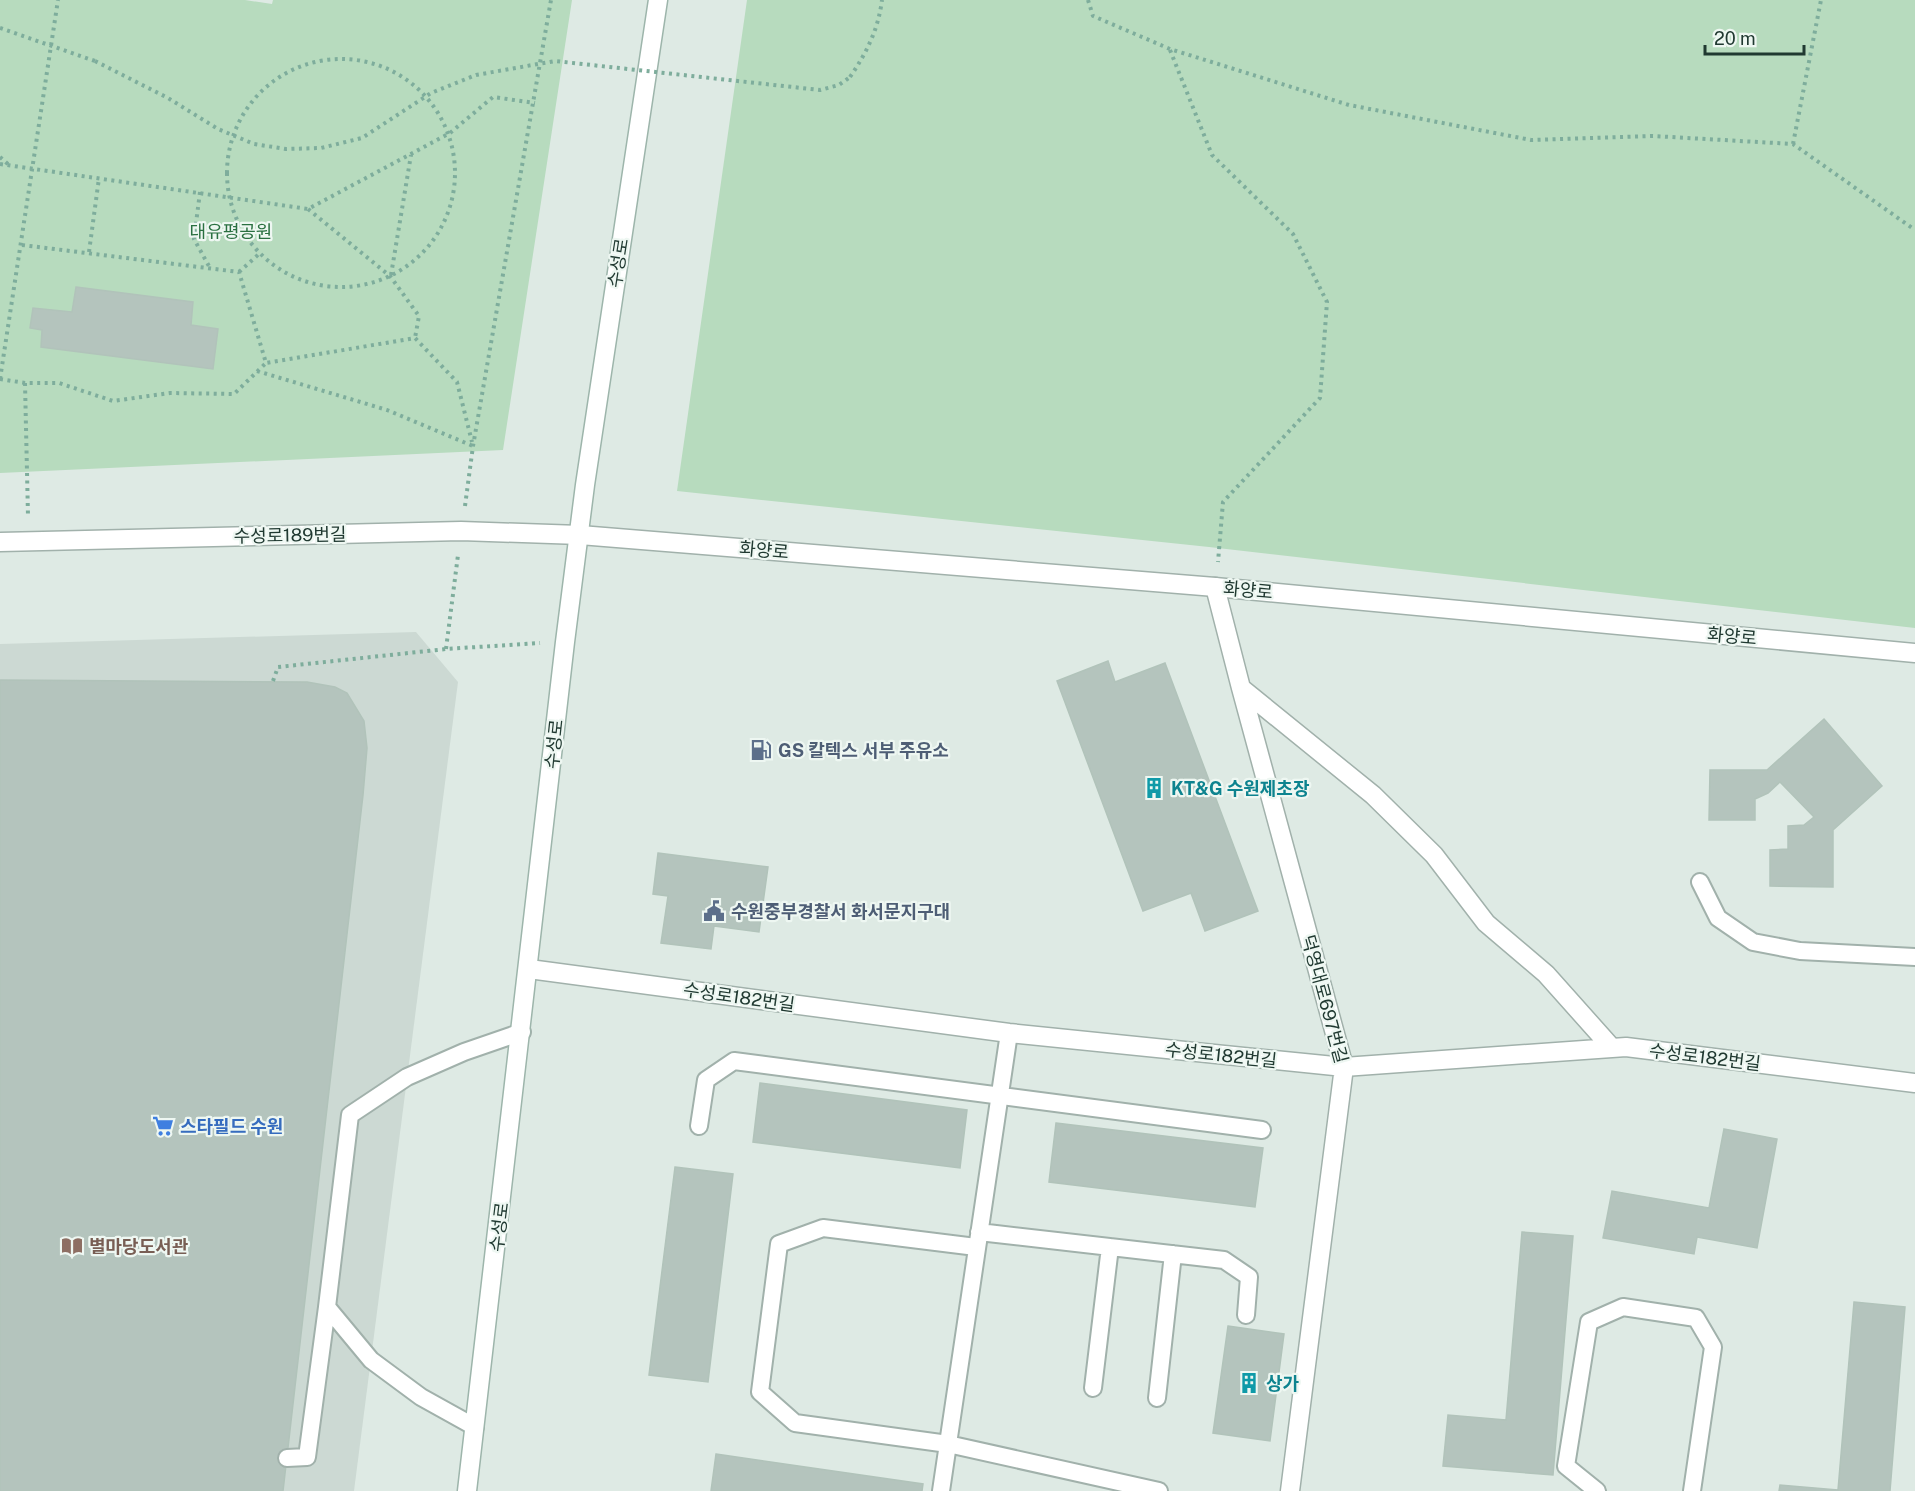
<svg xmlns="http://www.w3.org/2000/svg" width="1915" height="1491" font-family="'Public Sans','Noto Sans KR',sans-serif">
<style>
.built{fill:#ccd9d3}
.green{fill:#b7dbbe}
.building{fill:#b4c4bd;stroke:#b1c3ba;stroke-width:1.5}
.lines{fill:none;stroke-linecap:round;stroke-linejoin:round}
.service-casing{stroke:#a1b1ab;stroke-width:20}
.minor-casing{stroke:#a1b1ab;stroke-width:21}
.tertiary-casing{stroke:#a1b1ab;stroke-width:21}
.secondary-casing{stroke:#9db5ab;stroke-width:21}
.path{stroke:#7ead9c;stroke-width:4;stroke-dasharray:3 4.5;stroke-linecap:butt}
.service{stroke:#fff;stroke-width:16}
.minor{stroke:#fff;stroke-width:18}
.tertiary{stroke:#fff;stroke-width:18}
.secondary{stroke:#fff;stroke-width:18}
.path-bridge{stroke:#7ead9c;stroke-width:4;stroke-dasharray:3 4.5;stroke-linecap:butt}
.labels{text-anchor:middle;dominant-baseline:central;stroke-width:4.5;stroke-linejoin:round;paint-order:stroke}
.park-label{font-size:18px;fill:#2a7041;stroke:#eef7f2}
.street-label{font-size:18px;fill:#203931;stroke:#eef7f2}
.service-label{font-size:18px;font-weight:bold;fill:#4e5e75;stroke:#eef7f2;text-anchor:start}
.culture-label{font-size:18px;font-weight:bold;fill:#0d838f;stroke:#eef7f2;text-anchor:start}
.shop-label{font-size:18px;font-weight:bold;fill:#366cbe;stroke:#eef7f2;text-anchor:start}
.education-label{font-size:18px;font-weight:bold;fill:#785e54;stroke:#eef7f2;text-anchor:start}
</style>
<rect width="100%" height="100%" fill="#deeae4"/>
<path class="built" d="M 416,632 L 458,682 L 354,1491 L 0,1491 L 0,644 Z"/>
<path class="green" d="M 0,0 L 245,0 L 272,4 L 273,0 L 572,0 L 503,450 L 0,473 Z
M 747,0 L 1915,0 L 1915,628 L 1209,547 L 677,491 Z"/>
<path class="building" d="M 76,287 L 193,302 L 191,325 L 218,329 L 213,369 L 41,347 L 42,330 L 30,328 L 33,308 L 72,312 Z
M 1108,661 L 1115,682 L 1165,663 L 1258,911 L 1205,931 L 1191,893 L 1143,911 L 1057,681 Z
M 0,680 L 307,682 L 335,687 L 347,693 L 364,721 L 367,748 L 363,795 L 283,1491 L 0,1491 Z
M 1824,719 L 1882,786 L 1833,830 L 1833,887 L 1770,886 L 1770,850 L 1788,849 L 1788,826 L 1804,825 L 1814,817 L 1780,782 L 1768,793 L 1755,799 L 1755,820 L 1709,820 L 1710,770 L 1767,770 Z
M 658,853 L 768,867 L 759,932 L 714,926 L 711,949 L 661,943 L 668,896 L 653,894 Z
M 760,1083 L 967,1110 L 960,1168 L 753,1142 Z
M 1056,1123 L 1263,1148 L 1255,1207 L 1049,1182 Z
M 1724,1129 L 1777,1139 L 1757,1248 L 1697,1237 L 1694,1254 L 1603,1238 L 1612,1191 L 1709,1208 Z
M 675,1167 L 733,1174 L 708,1382 L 649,1375 Z
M 1522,1232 L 1573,1236 L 1553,1475 L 1443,1466 L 1448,1415 L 1506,1420 Z
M 1854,1302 L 1905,1307 L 1890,1491 L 1779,1491 L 1780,1485 L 1838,1490 Z
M 1228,1326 L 1284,1334 L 1270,1441 L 1213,1433 Z
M 716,1454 L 923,1484 L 922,1491 L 711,1491 Z"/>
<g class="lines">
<defs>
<path id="service" d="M 1700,882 L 1718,918 L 1753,942 L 1800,951 L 1915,957
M 699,1126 L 706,1080 L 734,1061 L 1262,1130
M 979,1232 L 1224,1260 L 1249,1277 L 1246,1315
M 976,1247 L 823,1228 L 779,1244 L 760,1392 L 795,1423 L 948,1444 L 1159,1491
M 1093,1388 L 1110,1247
M 1157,1398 L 1173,1254
M 475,1427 L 421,1397 L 371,1360 L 327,1307 L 350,1115 L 407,1077 L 464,1052 L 522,1032
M 287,1458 L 307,1457 L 327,1307
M 941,1491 L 1009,1033
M 1597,1491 L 1566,1466 L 1589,1322 L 1623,1307 L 1696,1318 L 1713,1347 L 1692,1491"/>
<path id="minor" d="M 0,542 L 461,531 L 580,535
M 1215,587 L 1241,688 L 1344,1067 L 1290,1491
M 1241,688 L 1373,795 L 1434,855 L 1486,923 L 1546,974 L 1612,1048
M 529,969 L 1009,1033 L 1344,1067 L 1626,1047 L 1915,1083"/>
<path id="tertiary" d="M 580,535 L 1215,587 L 1915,653"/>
<path id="secondary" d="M 467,1491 L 565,642 L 585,485 L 658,0"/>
</defs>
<use href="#service" class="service-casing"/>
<use href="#minor" class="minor-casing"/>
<use href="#tertiary" class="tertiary-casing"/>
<use href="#secondary" class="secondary-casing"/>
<path class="path" d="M 1088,0 L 1093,16 L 1170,49 L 1349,105 L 1531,140 L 1653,136 L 1793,144 L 1915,230
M 0,28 L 95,61
M 1170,50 L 1212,155 L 1293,234 L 1327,302 L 1320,398 L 1223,502 L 1218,562
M227 173a114 114 0 1 1 228 0a114 114 0 1 1-228 0Z
M 850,77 C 867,52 878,30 882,0
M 1793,144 L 1821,0
M 0,157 L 9,165
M 0,164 L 308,209 L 450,133 L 493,97 L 535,103
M 200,192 L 194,239 L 210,268
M 308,209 L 390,276 L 419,316 L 415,338
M 22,245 L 239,272 L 266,363 L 415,338 L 457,382 L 472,442
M 89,252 L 99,178
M 239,272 L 260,253
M 391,275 L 411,155
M 257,371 L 387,410 L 473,446
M 0,379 L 58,0
M 0,379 L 25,383 L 59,383 L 113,401 L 170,393 L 234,394 L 266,363
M 25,383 L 28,516
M 465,506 L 473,446 L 551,0
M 446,649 L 458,555
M 273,681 L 278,667 L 446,649 L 540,643"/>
<use href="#service" class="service"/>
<use href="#minor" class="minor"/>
<use href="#tertiary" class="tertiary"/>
<use href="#secondary" class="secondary"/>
<path class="path-bridge" d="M 95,61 L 168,98 L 218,129 L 254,144 L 286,149 L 321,148 L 362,138 L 431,93 L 476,75 L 555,61 L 820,90 L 839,85 L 850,77"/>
</g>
<defs>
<symbol id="fuel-bare" viewBox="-9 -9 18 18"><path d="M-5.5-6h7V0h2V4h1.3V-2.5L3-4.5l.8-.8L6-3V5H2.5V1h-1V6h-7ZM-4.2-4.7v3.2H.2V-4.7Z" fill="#5c6f8a" stroke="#eef7f2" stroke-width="2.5" paint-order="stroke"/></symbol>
<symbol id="building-bare" viewBox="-9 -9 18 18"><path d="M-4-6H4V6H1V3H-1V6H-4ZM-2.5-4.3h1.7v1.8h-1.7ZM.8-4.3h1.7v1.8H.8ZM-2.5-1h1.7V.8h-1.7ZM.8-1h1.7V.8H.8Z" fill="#0f9aa8" stroke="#eef7f2" stroke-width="2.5" paint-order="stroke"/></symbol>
<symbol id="civic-bare" viewBox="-9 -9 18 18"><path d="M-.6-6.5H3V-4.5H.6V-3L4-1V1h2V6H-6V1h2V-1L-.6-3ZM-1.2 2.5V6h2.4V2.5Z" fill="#5c6f8a" stroke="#eef7f2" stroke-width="2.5" paint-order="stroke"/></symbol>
<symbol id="supermarket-bare" viewBox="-9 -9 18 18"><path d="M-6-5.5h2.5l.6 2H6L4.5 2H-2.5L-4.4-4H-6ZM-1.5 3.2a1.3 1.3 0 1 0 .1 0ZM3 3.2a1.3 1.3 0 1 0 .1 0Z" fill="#3f7fe0" stroke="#eef7f2" stroke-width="2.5" paint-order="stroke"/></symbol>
<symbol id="library-bare" viewBox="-9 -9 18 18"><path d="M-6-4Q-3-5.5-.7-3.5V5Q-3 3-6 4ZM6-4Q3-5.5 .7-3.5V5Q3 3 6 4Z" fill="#8d6e63" stroke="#eef7f2" stroke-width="2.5" paint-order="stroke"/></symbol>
</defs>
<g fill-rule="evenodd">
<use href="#fuel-bare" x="746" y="735" width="30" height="30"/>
<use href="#building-bare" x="1139" y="773" width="30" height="30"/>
<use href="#civic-bare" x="699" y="896" width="30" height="30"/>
<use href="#supermarket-bare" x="148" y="1111" width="30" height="30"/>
<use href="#library-bare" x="57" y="1231" width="30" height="30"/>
<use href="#building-bare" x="1234" y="1368" width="30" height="30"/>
</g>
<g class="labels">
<g class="park-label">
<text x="231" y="231">대유평공원</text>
</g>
<g class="street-label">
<text transform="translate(618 263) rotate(-81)">수성로</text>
<text transform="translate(290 535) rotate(-1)">수성로189번길</text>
<text transform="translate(764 550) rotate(5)">화양로</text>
<text transform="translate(1248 590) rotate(5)">화양로</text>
<text transform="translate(1732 636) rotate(5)">화양로</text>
<text transform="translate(554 744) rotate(-84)">수성로</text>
<text transform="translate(739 997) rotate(8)">수성로182번길</text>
<text transform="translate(1325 999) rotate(75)">덕영대로697번길</text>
<text transform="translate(1221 1055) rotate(6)">수성로182번길</text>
<text transform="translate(1705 1057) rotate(7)">수성로182번길</text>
<text transform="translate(499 1227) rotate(-83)">수성로</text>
</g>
<g class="service-label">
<text x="778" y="750">GS 칼텍스 서부 주유소</text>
<text x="731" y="911">수원중부경찰서 화서문지구대</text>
</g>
<g class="culture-label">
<text x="1171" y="788">KT&amp;G 수원제초장</text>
<text x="1266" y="1383">상가</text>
</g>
<g class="shop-label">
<text x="180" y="1126">스타필드 수원</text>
</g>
<g class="education-label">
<text x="89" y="1246">별마당도서관</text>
</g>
</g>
<path d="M1705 45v9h99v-9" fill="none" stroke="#203931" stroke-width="3"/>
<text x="1714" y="45" font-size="18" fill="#203931" stroke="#eef7f2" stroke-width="4.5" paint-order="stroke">20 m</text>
</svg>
